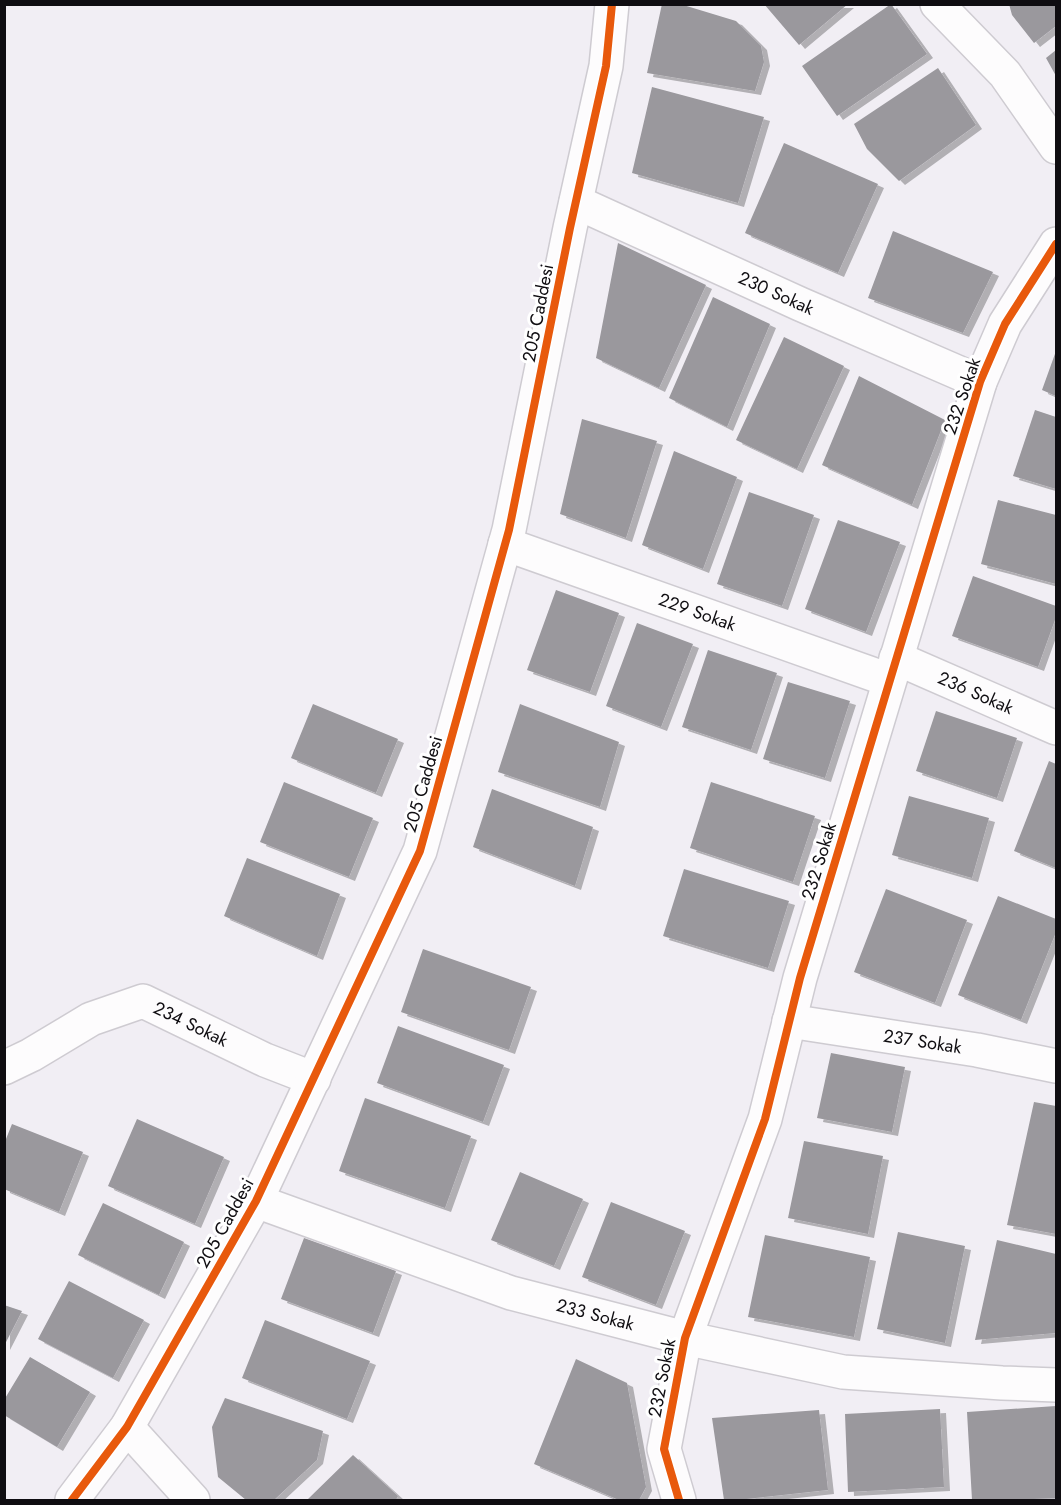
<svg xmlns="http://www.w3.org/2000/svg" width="1061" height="1505" font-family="Jost,sans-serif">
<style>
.building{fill:#9a989d;filter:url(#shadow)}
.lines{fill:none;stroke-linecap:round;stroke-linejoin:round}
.minor-casing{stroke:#cecbd1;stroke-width:36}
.tertiary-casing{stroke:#cecbd1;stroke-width:36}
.minor{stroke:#fdfcfd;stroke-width:33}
.tertiary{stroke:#fdfcfd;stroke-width:33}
.cycleway-casing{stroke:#fff;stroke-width:11}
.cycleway{stroke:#e8590c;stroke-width:8}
.labels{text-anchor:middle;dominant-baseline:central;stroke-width:6;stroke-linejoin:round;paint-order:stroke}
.street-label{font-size:18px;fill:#0f0d11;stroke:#fff}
</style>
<defs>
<filter id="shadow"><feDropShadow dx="6" dy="4" stdDeviation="0" flood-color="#0004"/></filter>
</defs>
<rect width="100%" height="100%" fill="#f1eef4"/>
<path class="building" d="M 662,4 L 680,4 L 736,21 L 761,46 L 764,62 L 755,91 L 647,73 Z
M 764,4 L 848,4 L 799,45 Z
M 891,4 L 927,54 L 837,116 L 802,66 Z
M 1009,4 L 1056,4 L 1056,26 L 1034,43 L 1012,15 Z
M 1056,50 L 1056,76 L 1046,58 Z
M 938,68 L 976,125 L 899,181 L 867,149 L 854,124 Z
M 652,87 L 764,117 L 738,203 L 632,173 Z
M 784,143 L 878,184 L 838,273 L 745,233 Z
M 893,231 L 993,272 L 963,333 L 868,298 Z
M 618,243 L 706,285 L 659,388 L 596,358 Z
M 713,297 L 770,324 L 727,427 L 669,398 Z
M 784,337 L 844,366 L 797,469 L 736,440 Z
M 1056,351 L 1056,396 L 1042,390 Z
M 859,376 L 945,420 L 912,505 L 822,465 Z
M 1035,410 L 1056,417 L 1056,489 L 1013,476 Z
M 582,419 L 657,441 L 626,538 L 560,514 Z
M 674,451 L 737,477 L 703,569 L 642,545 Z
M 749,492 L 814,515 L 782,606 L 717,584 Z
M 998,500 L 1056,515 L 1056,584 L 981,564 Z
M 838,520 L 900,542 L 866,632 L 805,609 Z
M 973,576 L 1056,606 L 1056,617 L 1038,667 L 952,636 Z
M 556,590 L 619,613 L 590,692 L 527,670 Z
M 637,623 L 693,644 L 661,727 L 606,706 Z
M 708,650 L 777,673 L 751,750 L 682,727 Z
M 788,682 L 850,701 L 825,778 L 763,759 Z
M 313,704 L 398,739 L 376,793 L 291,758 Z
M 520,704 L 619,742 L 600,807 L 498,772 Z
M 936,711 L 1017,738 L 997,798 L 916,771 Z
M 1049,761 L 1056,764 L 1056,868 L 1014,851 Z
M 284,782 L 373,818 L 349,877 L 260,842 Z
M 711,782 L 815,816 L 793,882 L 690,848 Z
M 492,789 L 593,827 L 575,886 L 473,847 Z
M 909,796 L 989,818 L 972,878 L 892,855 Z
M 247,858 L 340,894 L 317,956 L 224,916 Z
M 684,869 L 789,901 L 768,968 L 663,936 Z
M 886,889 L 967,920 L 935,1003 L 854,972 Z
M 998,896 L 1056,919 L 1056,932 L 1021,1020 L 958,995 Z
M 423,949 L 531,987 L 509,1050 L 401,1012 Z
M 398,1026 L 504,1065 L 483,1122 L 377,1083 Z
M 831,1053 L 905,1067 L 892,1132 L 817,1118 Z
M 365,1098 L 471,1136 L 445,1208 L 339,1171 Z
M 1034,1102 L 1056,1106 L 1056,1234 L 1007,1225 Z
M 137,1119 L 224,1157 L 195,1224 L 108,1186 Z
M 12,1124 L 83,1152 L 59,1212 L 4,1189 L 4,1144 Z
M 804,1141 L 883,1156 L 868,1234 L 788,1218 Z
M 520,1172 L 583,1199 L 554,1266 L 491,1240 Z
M 611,1202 L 685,1231 L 656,1305 L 582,1277 Z
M 103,1203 L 184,1242 L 159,1295 L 78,1255 Z
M 898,1232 L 965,1246 L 945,1343 L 877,1329 Z
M 765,1235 L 870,1257 L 854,1337 L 748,1317 Z
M 304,1238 L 396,1271 L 373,1333 L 281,1299 Z
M 997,1240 L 1056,1254 L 1056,1333 L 975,1340 Z
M 69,1281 L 144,1320 L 113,1378 L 38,1339 Z
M 4,1305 L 22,1311 L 4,1346 Z
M 265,1320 L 370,1361 L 347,1419 L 242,1378 Z
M 30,1357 L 90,1392 L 57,1447 L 4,1415 L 4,1400 Z
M 576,1359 L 627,1383 L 646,1487 L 639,1500 L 619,1500 L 534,1464 Z
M 225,1398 L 323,1431 L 317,1460 L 274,1500 L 246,1500 L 218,1477 L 212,1427 Z
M 1056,1406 L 1056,1498 L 1011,1500 L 972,1500 L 967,1412 Z
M 940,1409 L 944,1487 L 848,1492 L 845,1414 Z
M 819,1410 L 828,1490 L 738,1500 L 724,1500 L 712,1418 Z
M 353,1455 L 398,1496 L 396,1500 L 307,1500 Z"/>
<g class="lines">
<defs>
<g id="minor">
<path id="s1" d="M 576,202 L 800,304 L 980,382"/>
<path id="s2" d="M 505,544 L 889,680"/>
<path id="s3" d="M 896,658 L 1056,728"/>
<path id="s4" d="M 789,1021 L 977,1050 L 1056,1066"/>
<path id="s5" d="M 4,1068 L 31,1055 L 91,1019 L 143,1001 L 265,1060 L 314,1079"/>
<path id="s6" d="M 256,1201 L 511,1293 L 685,1338 L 843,1372 L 1002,1383 L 1056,1385"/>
<path d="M 127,1427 L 193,1500"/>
<path d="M 679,1500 L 664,1449 L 685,1338 L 765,1119 L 800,978 L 980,382 L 1005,324 L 1056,244"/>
</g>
<path id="tertiary" d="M 937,4 L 1005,74 L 1056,147
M 72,1500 L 127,1427 L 256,1201 L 420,851 L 509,530 L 570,228 L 606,66 L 612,4"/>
</defs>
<use href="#minor" class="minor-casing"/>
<use href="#tertiary" class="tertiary-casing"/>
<use href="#minor" class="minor"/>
<use href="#tertiary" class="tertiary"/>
<defs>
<path id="cycleway" d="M 72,1500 L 127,1427 L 256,1201 L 420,851 L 509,530 L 570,228 L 606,66 L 612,4
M 679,1500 L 664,1449 L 685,1338 L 765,1119 L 800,978 L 980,382 L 1005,324 L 1056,244"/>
</defs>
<use href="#cycleway" class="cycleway-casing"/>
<use href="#cycleway" class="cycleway"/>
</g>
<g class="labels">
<g class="street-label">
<text stroke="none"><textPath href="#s1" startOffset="220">230 Sokak</textPath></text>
<text transform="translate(538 313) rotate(-79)">205 Caddesi</text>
<text transform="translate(962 396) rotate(-71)">232 Sokak</text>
<text stroke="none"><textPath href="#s2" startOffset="204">229 Sokak</textPath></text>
<text stroke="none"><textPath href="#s3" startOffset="87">236 Sokak</textPath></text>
<text transform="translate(423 784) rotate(-74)">205 Caddesi</text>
<text transform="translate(819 861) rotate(-73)">232 Sokak</text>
<text stroke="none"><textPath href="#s5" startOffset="208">234 Sokak</textPath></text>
<text stroke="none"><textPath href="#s4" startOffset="135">237 Sokak</textPath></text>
<text transform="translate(225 1223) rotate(-61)">205 Caddesi</text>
<text stroke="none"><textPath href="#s6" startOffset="358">233 Sokak</textPath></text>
<text transform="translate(662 1378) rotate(-79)">232 Sokak</text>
</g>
</g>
<rect width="1061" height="1505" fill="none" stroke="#0f0d11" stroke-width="12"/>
</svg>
